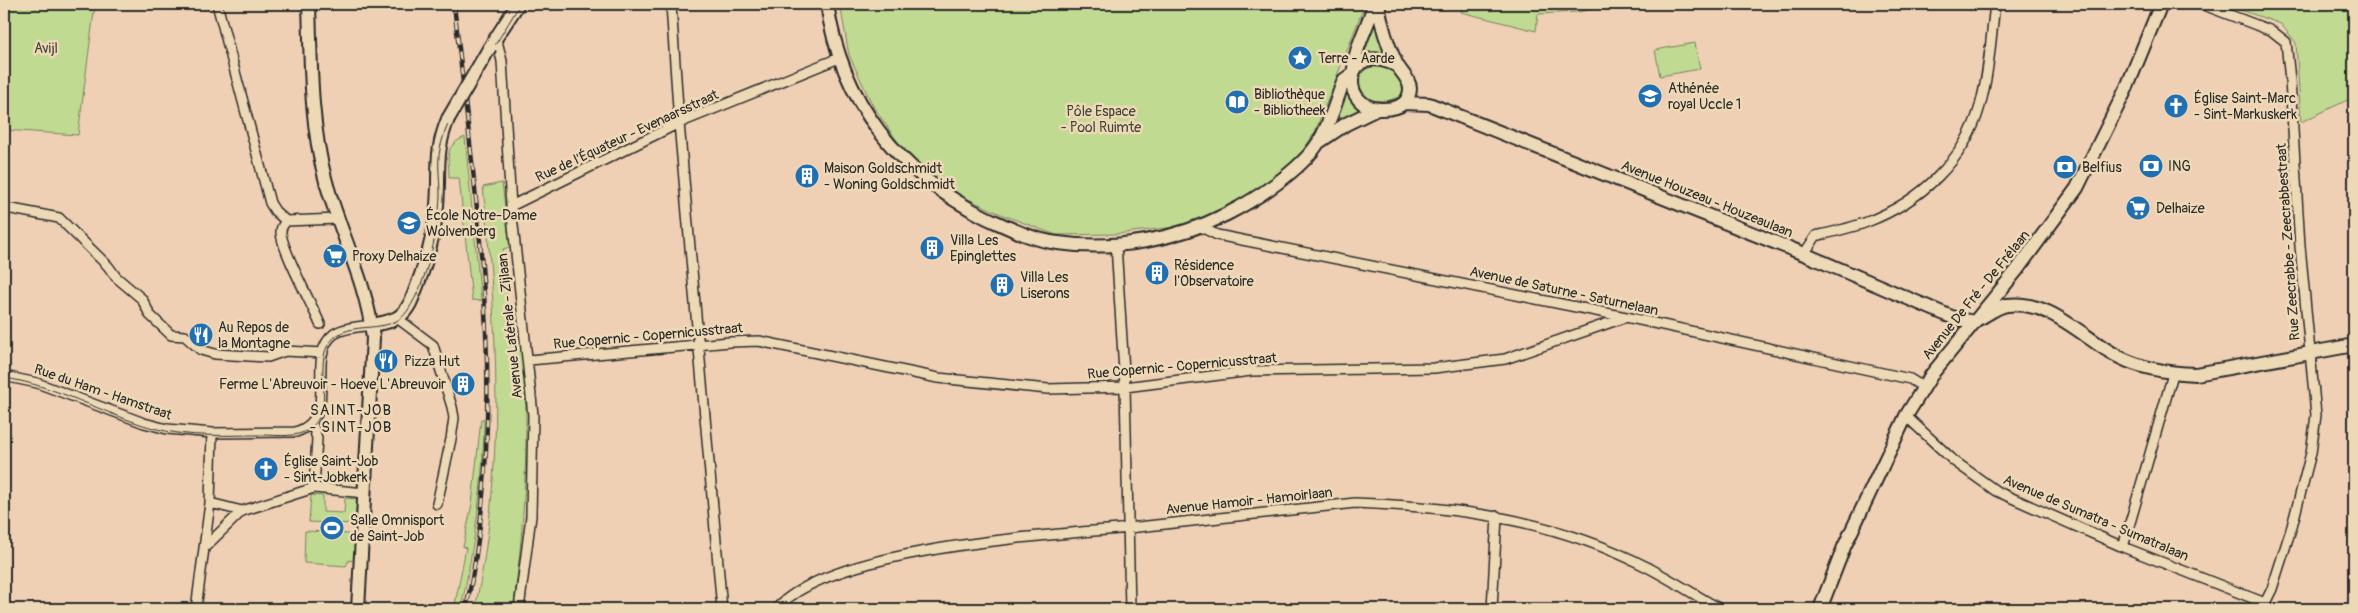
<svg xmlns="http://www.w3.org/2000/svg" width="2358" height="613" font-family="Pangolin,sans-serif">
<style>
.green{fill:#c0da91;stroke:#76825e}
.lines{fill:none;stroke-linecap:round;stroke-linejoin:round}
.street-casing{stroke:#2b2b2b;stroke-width:12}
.secondary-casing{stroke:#2b2b2b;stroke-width:16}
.street{stroke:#eed9b7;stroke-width:9}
.secondary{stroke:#eed9b7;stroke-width:12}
.tram{stroke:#2b2b2b;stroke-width:1}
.rail-casing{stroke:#2b2b2b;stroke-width:4.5}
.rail{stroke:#eed9b7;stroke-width:2.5;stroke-dasharray:8;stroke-linecap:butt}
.secondary-bridge-casing{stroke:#2b2b2b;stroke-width:16;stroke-linecap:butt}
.secondary-bridge{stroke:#eed9b7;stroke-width:12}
.labels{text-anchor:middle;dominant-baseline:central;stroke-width:5;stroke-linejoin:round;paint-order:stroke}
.park-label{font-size:14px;fill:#41453a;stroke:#eed9b7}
.poi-label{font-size:14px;fill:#2b2b2b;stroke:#eed9b7;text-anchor:start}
.street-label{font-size:14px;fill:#2b2b2b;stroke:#eed9b7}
.neighbourhood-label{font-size:15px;letter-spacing:1px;fill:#2b2b2b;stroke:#eed9b7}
</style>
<rect width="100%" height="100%" fill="#f0d0b5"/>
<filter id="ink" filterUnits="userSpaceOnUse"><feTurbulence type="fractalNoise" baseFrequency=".02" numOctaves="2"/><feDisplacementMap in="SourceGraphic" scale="10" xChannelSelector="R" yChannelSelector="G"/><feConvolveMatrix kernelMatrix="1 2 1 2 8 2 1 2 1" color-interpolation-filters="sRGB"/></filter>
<g filter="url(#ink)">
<path class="green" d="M 4,4 L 95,4 L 78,135 L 4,130 Z
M 840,4 L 1365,4 L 1315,132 L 1302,152 L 1268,184 L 1215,215 L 1175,227 L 1116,234 L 1056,235 L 1003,215 L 951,191 L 904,151 L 873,106 L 849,55 Z
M 1463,4 L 1617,4 L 1578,12 L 1538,14 L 1536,31 L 1461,12 Z
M 2224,4 L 2354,4 L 2354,97 L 2301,122 L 2296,43 L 2281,24 Z
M 1375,22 L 1385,52 L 1361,54 L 1375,21 Z
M 1695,43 L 1700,69 L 1660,76 L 1655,50 Z
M 1376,63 C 1389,69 1397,73 1403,86 L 1402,96 L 1386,101 L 1367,100 C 1354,83 1354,70 1376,63 Z
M 1346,84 L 1365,109 L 1333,127 Z
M 465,137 L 481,301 L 472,300 L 459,178 L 449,178 C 449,158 443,146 465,137 Z
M 502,183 L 510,247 L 503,249 L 507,277 L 508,339 L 523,338 C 529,432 526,516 513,609 L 475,609 C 505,469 498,328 483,187 Z
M 481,419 L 484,419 C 484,483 474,546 461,609 L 454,609 L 466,548 L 463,547 L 472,504 Z
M 311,495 L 323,496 L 323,512 L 344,513 L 345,498 L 357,499 L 355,524 L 334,523 L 334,533 L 348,534 L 350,540 L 355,540 L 354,561 L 349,560 L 346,566 L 304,563 L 305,531 L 330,532 L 330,523 L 309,522 Z"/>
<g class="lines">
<defs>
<path id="street" d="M 217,4 L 270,203 L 275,211 L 286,221 L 338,219
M 671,4 L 679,123 L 722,609
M 2201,4 L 2272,31 L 2286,42 L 2290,80 L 2300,246 L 2316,415 L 2311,453 L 2292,526 L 2272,589 L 2262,609
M 495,41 L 498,45 L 502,61 L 511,206 L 533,415 L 531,516 L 519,609
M 511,206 L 679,123 L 839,58
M 4,210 L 12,209 L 59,218 L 108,266 L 116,277 L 142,299 L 150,315 L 171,335 L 185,336 L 201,350 L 215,354 L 268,357 L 285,351 L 323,353
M 286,221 C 284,224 281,227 281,231 C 280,247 313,306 320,324
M 1199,226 L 1217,235 L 1626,317 L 1910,379 L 1923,387
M 1116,245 L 1125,387 L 1130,609
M 1804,254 L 1816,236 C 1833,232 1851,228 1867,222 C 1919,202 1965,161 1980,106 C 1989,74 1991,37 1995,4
M 397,318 L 433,345 L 452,407 L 454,418 L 451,439 L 437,504
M 529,360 L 730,342 L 759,341 L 938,378 L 1048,389 L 1125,387 L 1251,371 L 1434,368 L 1505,359 L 1626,317
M 4,376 L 37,383 L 144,423 L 167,429 L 212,433 L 296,432 C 343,416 303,358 334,334 C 344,327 360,327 372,325
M 1906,416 L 1954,461 L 1996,491 L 2123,547 L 2265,603
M 312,423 L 317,438 L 314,488 L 365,493
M 210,503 L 242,511
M 2123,547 L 2173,374
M 204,548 L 242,511 L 314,488
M 196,609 L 210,503 L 212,433
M 776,609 C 831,547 1045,536 1129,528 C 1204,520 1279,511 1355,503 C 1458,507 1553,519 1647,567 C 1672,580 1695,595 1720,609
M 1492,609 L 1497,516"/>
<path id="secondary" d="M 309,4 C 311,62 310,121 325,178 C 339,232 367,282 373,338 L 358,609
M 827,4 C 841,101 899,175 987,218 C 1009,228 1033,240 1058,243 C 1114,251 1176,240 1227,214 C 1255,200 1301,170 1318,143 C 1330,125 1336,100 1344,80 L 1351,75
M 1378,4 C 1381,24 1387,44 1396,63 C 1400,72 1410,79 1410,89 C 1410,94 1407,100 1404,103 C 1398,108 1389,109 1382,109 C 1339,110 1341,39 1396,65
M 490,47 L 518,4
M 1354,68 C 1355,46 1369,25 1374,4
M 1404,103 L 1429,104 L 1804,254 L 1954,318 L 1974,322
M 1319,142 L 1346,124 L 1377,109
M 1980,318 C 1988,314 1998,306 2007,305 C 2050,299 2084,339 2119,357 C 2142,369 2170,373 2196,374 L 2354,345
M 372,325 C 382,323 392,322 400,316 C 410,308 413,296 417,286 C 427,260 435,233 437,205 C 440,171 434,153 448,119
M 1820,609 L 1844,547 L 1906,416 L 1932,374 L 2017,270 L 2077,188 L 2127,87 L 2161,4"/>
</defs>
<use href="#street" class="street-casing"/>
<use href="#secondary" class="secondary-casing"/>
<use href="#street" class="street"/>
<use href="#secondary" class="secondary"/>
<path class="tram" d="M 4,378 C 56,385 103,414 153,428 C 189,438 225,435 261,435 C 278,435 300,439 313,426 C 335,404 313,365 330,342 C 349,317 391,338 408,310 C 427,282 439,229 440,195 C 440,177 436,159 442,141 C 448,119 461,101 472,82 C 488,56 505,30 520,4"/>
<defs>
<path id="rail" d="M 454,4 C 476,205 510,408 466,609"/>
</defs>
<use href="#rail" class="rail-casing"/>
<use href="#rail" class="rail"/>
<defs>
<path id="secondary-bridge" d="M 448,119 L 490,47"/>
</defs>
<use href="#secondary-bridge" class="secondary-bridge-casing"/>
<use href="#secondary-bridge" class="secondary-bridge"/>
</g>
</g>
<defs>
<symbol id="sight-disc" viewBox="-11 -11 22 22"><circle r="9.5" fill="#1f6fb2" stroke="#eed9b7"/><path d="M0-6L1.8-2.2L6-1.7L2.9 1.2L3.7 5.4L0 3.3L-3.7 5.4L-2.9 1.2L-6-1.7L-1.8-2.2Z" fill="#fff"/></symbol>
<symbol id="school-disc" viewBox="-11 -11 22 22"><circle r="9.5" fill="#1f6fb2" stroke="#eed9b7"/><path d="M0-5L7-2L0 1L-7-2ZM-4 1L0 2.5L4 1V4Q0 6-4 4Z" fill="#fff"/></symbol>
<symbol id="library-disc" viewBox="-11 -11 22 22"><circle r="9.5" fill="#1f6fb2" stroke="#eed9b7"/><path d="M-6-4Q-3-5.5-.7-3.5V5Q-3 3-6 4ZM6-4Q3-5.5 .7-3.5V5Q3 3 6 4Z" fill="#fff"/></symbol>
<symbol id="church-disc" viewBox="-11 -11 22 22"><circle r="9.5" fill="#1f6fb2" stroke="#eed9b7"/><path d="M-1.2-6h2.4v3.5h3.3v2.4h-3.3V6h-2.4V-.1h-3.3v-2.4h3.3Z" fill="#fff"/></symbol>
<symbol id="bank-disc" viewBox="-11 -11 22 22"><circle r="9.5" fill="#1f6fb2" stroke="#eed9b7"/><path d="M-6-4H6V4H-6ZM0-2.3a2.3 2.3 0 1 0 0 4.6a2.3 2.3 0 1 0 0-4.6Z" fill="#fff"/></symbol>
<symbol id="building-disc" viewBox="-11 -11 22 22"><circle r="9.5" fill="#1f6fb2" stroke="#eed9b7"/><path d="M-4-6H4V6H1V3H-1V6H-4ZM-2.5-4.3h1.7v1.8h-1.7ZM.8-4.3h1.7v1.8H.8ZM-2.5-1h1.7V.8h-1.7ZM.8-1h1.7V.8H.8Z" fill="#fff"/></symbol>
<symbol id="supermarket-disc" viewBox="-11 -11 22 22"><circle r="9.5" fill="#1f6fb2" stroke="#eed9b7"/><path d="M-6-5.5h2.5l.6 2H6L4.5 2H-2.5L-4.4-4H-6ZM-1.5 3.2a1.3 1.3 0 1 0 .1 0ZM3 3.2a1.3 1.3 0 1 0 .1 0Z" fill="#fff"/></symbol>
<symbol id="restaurant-disc" viewBox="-11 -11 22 22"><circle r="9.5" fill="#1f6fb2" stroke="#eed9b7"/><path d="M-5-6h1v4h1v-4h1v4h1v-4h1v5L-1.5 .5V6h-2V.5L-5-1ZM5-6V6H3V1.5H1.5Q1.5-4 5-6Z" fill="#fff"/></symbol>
<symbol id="stadium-disc" viewBox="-11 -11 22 22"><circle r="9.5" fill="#1f6fb2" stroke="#eed9b7"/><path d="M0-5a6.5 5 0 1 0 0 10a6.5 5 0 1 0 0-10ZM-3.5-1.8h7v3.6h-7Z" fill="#fff"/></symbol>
</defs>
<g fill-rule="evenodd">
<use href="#sight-disc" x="1286" y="44" width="28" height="28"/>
<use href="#school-disc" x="1636" y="82" width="28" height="28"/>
<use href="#library-disc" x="1223" y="88" width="28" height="28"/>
<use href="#church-disc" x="2162" y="92" width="28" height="28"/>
<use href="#bank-disc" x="2137" y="152" width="28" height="28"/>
<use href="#bank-disc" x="2051" y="153" width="28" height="28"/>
<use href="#building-disc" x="793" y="162" width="28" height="28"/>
<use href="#supermarket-disc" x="2124" y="194" width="28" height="28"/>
<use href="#school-disc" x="395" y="209" width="28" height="28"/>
<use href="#building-disc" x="918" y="234" width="28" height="28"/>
<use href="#supermarket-disc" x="321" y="242" width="28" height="28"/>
<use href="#building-disc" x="1143" y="259" width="28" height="28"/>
<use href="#building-disc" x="988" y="271" width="28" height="28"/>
<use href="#restaurant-disc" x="187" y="321" width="28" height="28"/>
<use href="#restaurant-disc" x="372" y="347" width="28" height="28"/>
<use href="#building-disc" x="449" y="370" width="28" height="28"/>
<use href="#church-disc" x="252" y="455" width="28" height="28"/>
<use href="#stadium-disc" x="318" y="514" width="28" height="28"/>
</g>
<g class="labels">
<g class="park-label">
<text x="46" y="48">Avijl</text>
<text x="1101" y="111">Pôle Espace<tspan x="1101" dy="16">- Pool Ruimte</tspan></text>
</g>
<g class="poi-label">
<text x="1318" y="58">Terre - Aarde</text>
<text x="1668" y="88">Athénée<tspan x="1668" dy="16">royal Uccle 1</tspan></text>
<text x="1254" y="94">Bibliothèque<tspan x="1254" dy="16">- Bibliotheek</tspan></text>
<text x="2194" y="98">Église Saint-Marc<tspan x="2194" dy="16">- Sint-Markuskerk</tspan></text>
<text x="2168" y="166">ING</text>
<text x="2082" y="167">Belfius</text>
<text x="824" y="168">Maison Goldschmidt<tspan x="824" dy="16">- Woning Goldschmidt</tspan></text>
<text x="2156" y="208">Delhaize</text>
<text x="426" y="215">École Notre-Dame<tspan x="426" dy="16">Wolvenberg</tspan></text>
<text x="950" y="240">Villa Les<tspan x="950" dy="16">Epinglettes</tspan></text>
<text x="352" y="256">Proxy Delhaize</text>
<text x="1174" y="265">Résidence<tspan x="1174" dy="16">l'Observatoire</tspan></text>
<text x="1020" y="277">Villa Les<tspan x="1020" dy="16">Liserons</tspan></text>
<text x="218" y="327">Au Repos de<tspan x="218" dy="16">la Montagne</tspan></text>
<text x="404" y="361">Pizza Hut</text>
<text x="446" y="384" text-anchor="end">Ferme L'Abreuvoir - Hoeve L'Abreuvoir</text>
<text x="284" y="461">Église Saint-Job<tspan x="284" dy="16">- Sint-Jobkerk</tspan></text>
<text x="350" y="520">Salle Omnisport<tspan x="350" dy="16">de Saint-Job</tspan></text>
</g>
<g class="street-label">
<text transform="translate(627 136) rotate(-25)">Rue de l'Équateur - Evenaarsstraat</text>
<text transform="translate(1707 199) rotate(22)">Avenue Houzeau - Houzeaulaan</text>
<text transform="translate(2288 242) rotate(-94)">Rue Zeecrabbe - Zeecrabbestraat</text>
<text transform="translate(1564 291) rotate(12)">Avenue de Saturne - Saturnelaan</text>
<text transform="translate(1976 295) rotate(-51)">Avenue De Fré - De Frélaan</text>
<text transform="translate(510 326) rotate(-96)">Avenue Latérale - Zijlaan</text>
<text transform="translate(648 336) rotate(-5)">Rue Copernic - Copernicusstraat</text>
<text transform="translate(1182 366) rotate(-5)">Rue Copernic - Copernicusstraat</text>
<text transform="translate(103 392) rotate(19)">Rue du Ham - Hamstraat</text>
<text transform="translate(1249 501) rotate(-6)">Avenue Hamoir - Hamoirlaan</text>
<text transform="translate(2096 518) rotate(23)">Avenue de Sumatra - Sumatralaan</text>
</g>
<g class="neighbourhood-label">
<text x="351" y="410">SAINT-JOB<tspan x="351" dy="17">- SINT-JOB</tspan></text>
</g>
</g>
<rect width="2358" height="613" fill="none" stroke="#eed9b7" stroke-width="20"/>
<rect x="10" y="10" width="2338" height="593" fill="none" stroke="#2b2b2b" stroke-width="2" filter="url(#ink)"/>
</svg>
